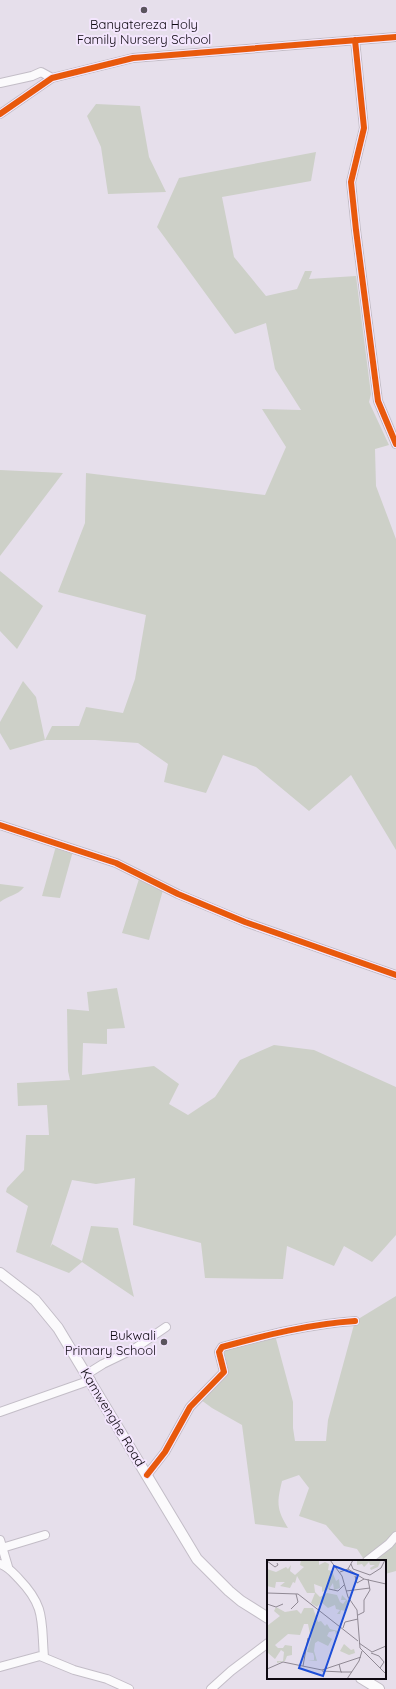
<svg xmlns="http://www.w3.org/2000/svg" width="396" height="1689" font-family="Quicksand,sans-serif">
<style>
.green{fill:#cdd0c8}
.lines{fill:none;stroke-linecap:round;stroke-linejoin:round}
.minor-casing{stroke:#c3bdc7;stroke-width:10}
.major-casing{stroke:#c3bdc7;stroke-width:12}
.minor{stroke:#fbfafc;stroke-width:8}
.major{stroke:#fbfafc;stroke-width:10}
.cycleway-casing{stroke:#f4e6fe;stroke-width:8}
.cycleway{stroke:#e8590c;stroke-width:6}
.poi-dot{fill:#5a545d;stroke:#f4e6fe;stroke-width:1.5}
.labels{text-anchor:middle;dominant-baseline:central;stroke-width:4;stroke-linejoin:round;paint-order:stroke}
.poi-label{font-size:13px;fill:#0e0911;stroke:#f4e6fe}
.street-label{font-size:13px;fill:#0e0911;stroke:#f4e6fe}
.inset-road{fill:none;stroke:#908994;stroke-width:1}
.view{fill:#1d4ed8;fill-opacity:0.15;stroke:#1d4ed8;stroke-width:2}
.inset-edge{fill:none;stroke:#0e0911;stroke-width:2}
</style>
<rect width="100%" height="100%" fill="#e6dfeb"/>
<path class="green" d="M 96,104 L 140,106 L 149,157 L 166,192 L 108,194 L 101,147 L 87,116 Z
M 316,152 L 311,181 L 222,197 L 234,257 L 266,296 L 297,289 L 305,271 L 312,271 L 309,279 L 356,276 L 371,394 L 369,402 L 389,445 L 375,449 L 376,486 L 396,539 L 396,850 L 351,775 L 309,811 L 256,767 L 223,755 L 206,793 L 164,782 L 168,764 L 138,743 L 95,740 L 45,740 L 10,750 L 0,733 L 0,722 L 23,681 L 36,697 L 45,740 L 52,726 L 79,726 L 86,707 L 123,713 L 135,679 L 146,615 L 58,592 L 85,523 L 86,473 L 265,495 L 286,447 L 262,409 L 301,410 L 275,369 L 266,323 L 235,334 L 157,227 L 179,178 Z
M 0,470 L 63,473 L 0,556 Z
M 0,571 L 43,606 L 17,649 L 0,631 Z
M 56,846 L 73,851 L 60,898 L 42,896 Z
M 139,879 L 163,890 L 149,940 L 122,933 Z
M 0,884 L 24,887 C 17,896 9,895 0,902 Z
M 117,988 L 125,1028 L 107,1029 L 107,1044 L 83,1043 L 82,1075 L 154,1066 L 179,1084 L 169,1104 L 188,1115 L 215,1097 L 240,1060 L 274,1045 L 314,1050 L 396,1087 L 396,1235 L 372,1262 L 344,1246 L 334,1266 L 287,1246 L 283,1279 L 205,1278 L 201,1243 L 133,1225 L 135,1178 L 96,1184 L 72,1180 L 50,1248 L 52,1244 L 82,1261 L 91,1226 L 118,1228 L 134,1297 L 82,1262 L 69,1273 L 16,1252 L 28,1206 L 6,1192 L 7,1188 L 24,1170 L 26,1135 L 49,1135 L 47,1105 L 18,1106 L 17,1083 L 70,1080 L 68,1071 L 67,1009 L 89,1011 L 87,992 Z
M 396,1296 L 396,1571 L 385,1574 L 385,1561 L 365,1561 L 357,1549 L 344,1546 L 326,1525 L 299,1516 L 309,1488 L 299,1475 L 282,1481 C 277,1502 276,1509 288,1528 L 255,1524 L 242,1425 L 212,1408 L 197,1397 L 224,1369 L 221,1351 L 275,1335 L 293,1402 L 293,1428 L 295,1441 L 326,1441 L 328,1420 L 355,1321 Z"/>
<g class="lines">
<defs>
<path id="minor" d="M 355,40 L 364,128 L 351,182 L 356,230 L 378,401 L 396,444
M 0,83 L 32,76 L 41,72 L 52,78
M 0,114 L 52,78 L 133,58 L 396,37
M 0,825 L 116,863 L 178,894 L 245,922 L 396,975
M 87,1374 L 103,1364 L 134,1349 L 166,1327
M 0,1412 L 91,1380
M 147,1475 L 165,1452 L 190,1407 L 224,1372 L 219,1352 L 222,1347 C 266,1335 310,1324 355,1321
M 0,1540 L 8,1567
M 2,1548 L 45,1535
M 367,1561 L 389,1544 L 396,1536
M 0,1564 C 9,1567 13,1573 19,1579 C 46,1607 41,1621 44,1657
M 0,1667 L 40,1656 L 74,1670 L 107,1679 L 129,1689
M 211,1689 L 231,1671 L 268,1643"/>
<path id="major" d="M 0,1273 L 35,1300 L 58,1328 L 197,1559 L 229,1591 L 241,1601 L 268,1618
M 361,1678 L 379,1689"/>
</defs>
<use href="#minor" class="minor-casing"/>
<use href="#major" class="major-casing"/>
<use href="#minor" class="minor"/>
<use href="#major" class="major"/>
<defs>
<path id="cycleway" d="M 355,40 L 364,128 L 351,182 L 356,230 L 378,401 L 396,444
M 0,114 L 52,78 L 133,58 L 396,37
M 0,825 L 116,863 L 178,894 L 245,922 L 396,975
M 147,1475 L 165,1452 L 190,1407 L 224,1372 L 219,1352 L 222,1347 C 266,1335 310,1324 355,1321"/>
</defs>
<use href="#cycleway" class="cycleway-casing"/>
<use href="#cycleway" class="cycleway"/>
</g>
<g class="poi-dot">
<circle cx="144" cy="10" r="4"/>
<circle cx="164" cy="1342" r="4"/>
</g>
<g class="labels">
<g class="poi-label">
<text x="144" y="24">Banyatereza Holy<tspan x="144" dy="15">Family Nursery School</tspan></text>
<text x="156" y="1335" text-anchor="end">Bukwali<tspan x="156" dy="15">Primary School</tspan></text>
</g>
<g class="street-label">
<text transform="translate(113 1417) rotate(59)">Kamwenghe Road</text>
</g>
</g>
<g transform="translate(267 1560)">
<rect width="119" height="119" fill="#e6dfeb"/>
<path d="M 34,0 L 52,0 L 52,5 L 58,2 L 62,4 L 61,10 L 65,11 L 69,21 L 72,19 L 73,28 L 67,30 L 66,23 L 62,29 L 55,32 L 55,27 L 47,24 L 48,32 L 53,37 L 60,33 L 70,35 L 73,42 L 76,44 L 79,40 L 74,40 L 75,35 L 81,41 L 78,51 L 74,50 L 73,54 L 70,54 L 73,50 L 69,49 L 68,45 L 61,48 L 54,42 L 50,47 L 44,43 L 48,33 L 40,33 L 30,16 L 28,23 L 26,22 L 23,28 L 13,26 L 18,22 L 9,22 L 8,28 L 0,26 L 0,9 L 9,12 L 19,7 L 21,9 L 24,5 L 23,11 L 28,15 L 37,7 L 33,5 ZM 90,0 L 114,0 L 111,7 L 104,10 L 103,8 L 108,5 L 103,5 L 102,2 L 97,7 L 95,4 L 90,5 ZM 9,47 L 18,52 L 30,50 L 34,54 L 37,48 L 46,48 L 51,62 L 54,61 L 58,66 L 60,64 L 63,69 L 71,71 L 69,75 L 68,71 L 62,72 L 60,76 L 65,79 L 61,86 L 51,81 L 48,83 L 47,91 L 50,101 L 40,100 L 47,100 L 47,96 L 46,93 L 40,92 L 44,79 L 41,64 L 37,64 L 33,75 L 21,74 L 8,85 L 11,88 L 16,88 L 18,85 L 25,86 L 25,95 L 20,96 L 18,101 L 10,103 L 10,101 L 16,101 L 17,92 L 14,90 L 8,99 L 1,93 L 0,96 L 0,66 L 13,56 L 7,51 ZM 77,84 L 84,90 L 87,89 L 88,93 L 82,95 L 73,91 Z" fill="#cdd0c8"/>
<path class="inset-road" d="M 63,0 L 75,16 L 81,37 L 90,50 L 93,88 L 119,114M 0,1 L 8,7 L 11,5 L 10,3M 84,4 L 86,9 L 103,15 L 114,8 L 118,0M 81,9 L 97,19 L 119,24M 73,12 L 81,9 L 86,0M 88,16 L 90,23 L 97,19M 62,29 L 71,31 L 77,25M 79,31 L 103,28M 0,33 L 31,34 L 91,81M 0,44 L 9,47 L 16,44M 24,49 L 31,42 L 29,34M 91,55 L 97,52 L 97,40 L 103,30 L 101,19M 76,68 L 78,62 L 91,59M 92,83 L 105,92 L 119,86M 104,93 L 112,96 L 117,102 L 113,108M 72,104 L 74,112 L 85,112M 36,106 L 41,78M 0,109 L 16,102 L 55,110 L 94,97M 55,111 L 75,112M 80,119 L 92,101 L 95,91"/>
<path class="view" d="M 67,6 L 91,15 L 56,116 L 32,108 Z"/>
<rect width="119" height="119" class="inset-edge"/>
</g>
</svg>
